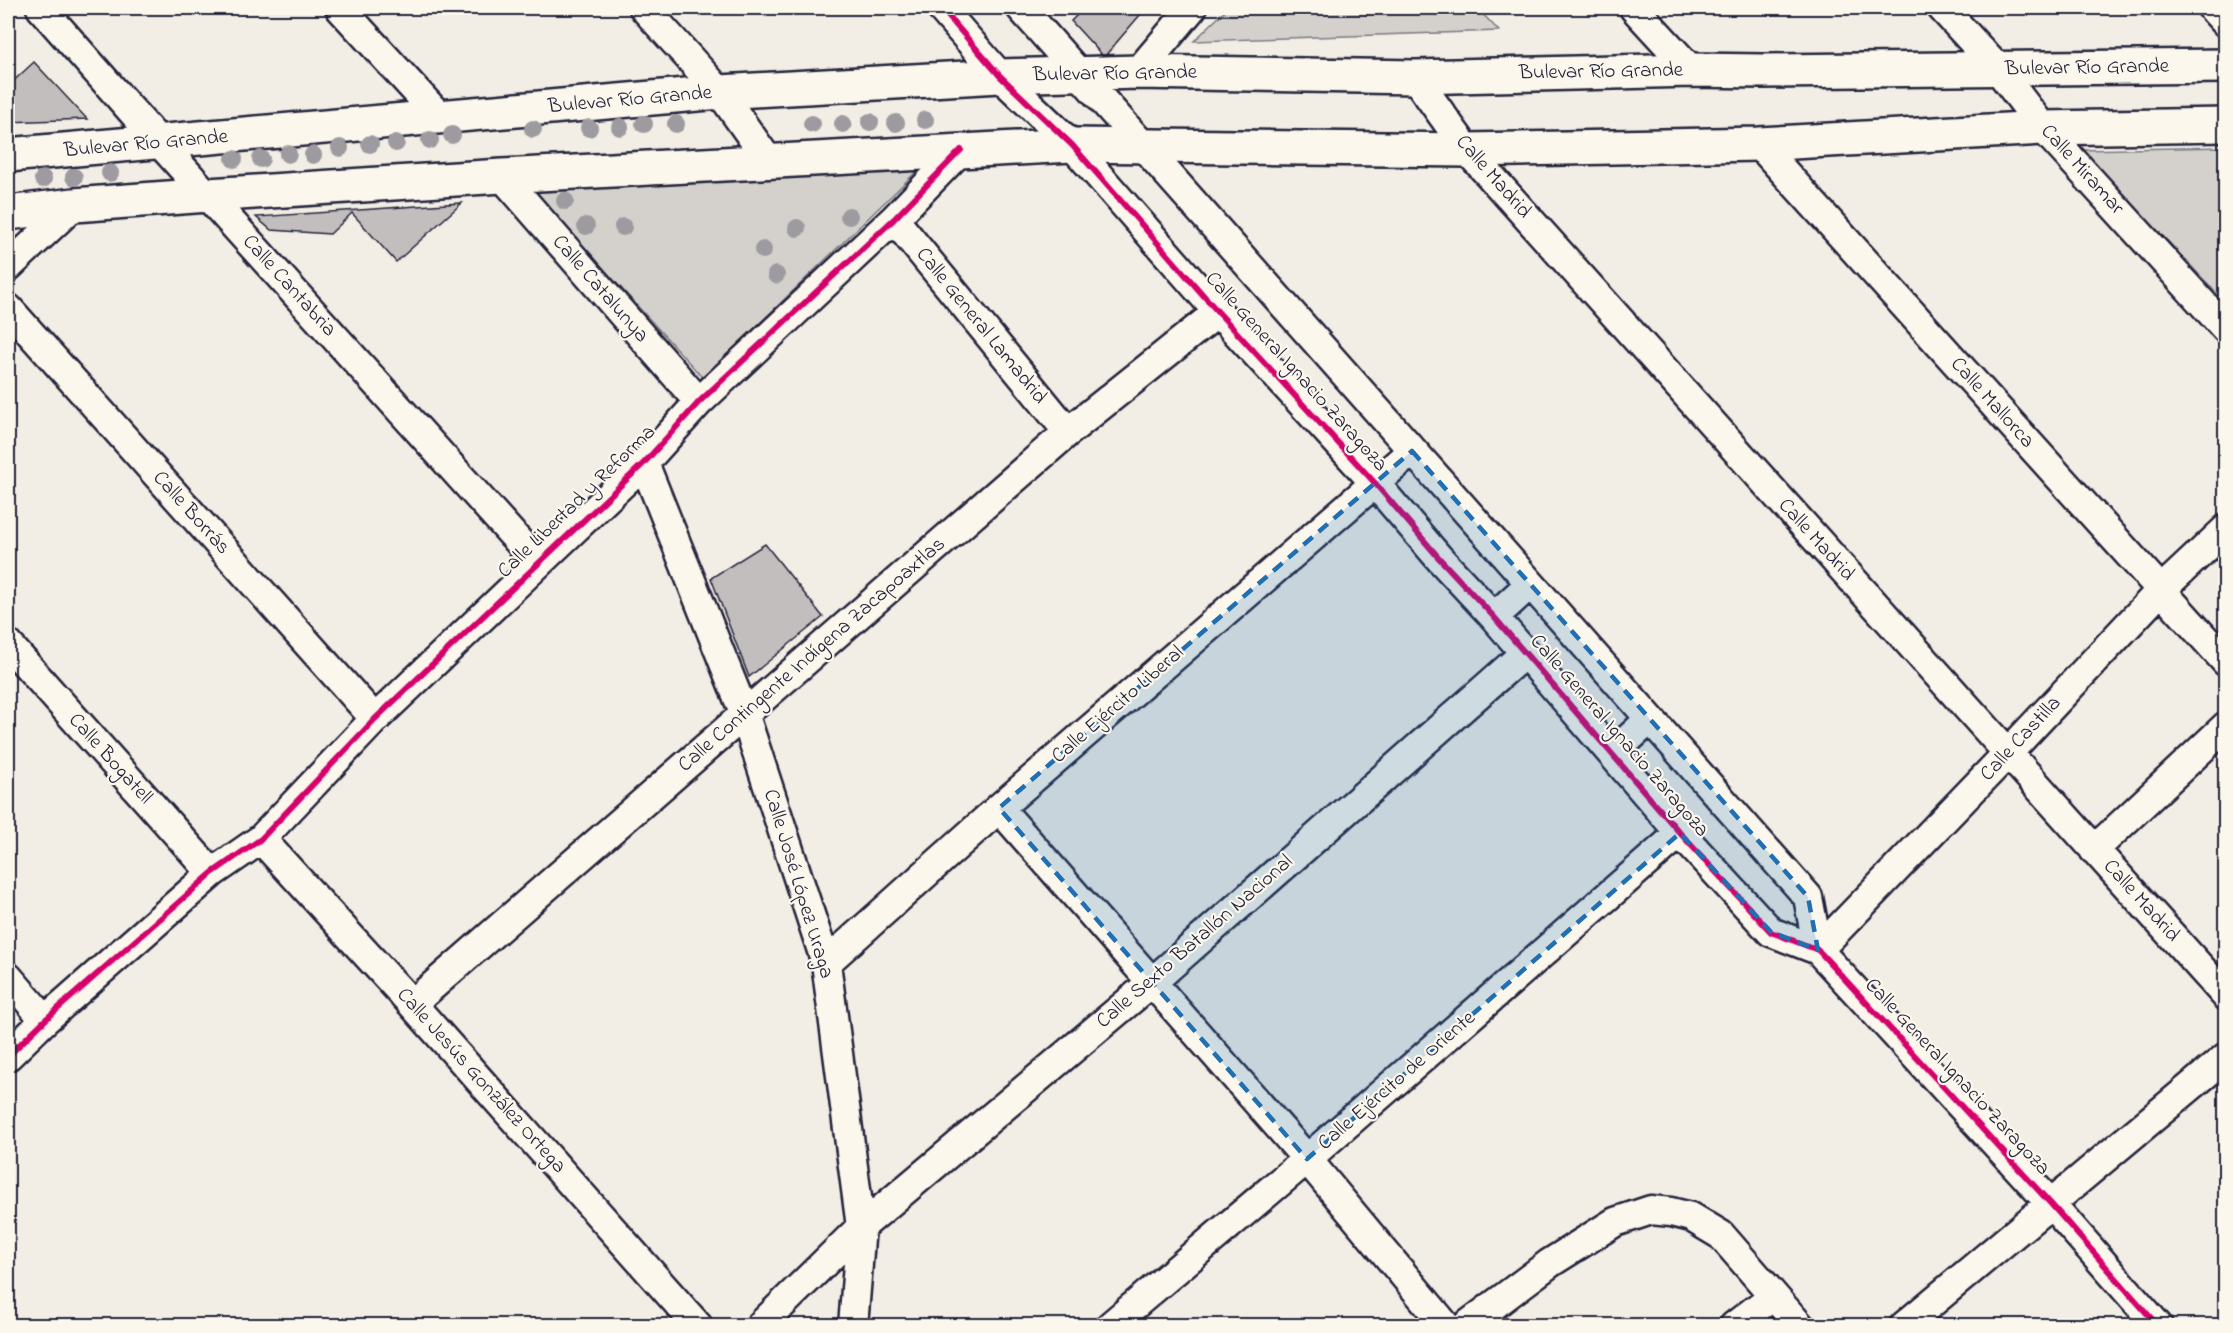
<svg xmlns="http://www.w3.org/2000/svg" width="2233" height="1333" font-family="'Indie Flower',sans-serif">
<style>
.green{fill:#d4d1cc;stroke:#7b7a84;stroke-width:1.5}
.building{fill:#c2bebe;stroke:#22223b;stroke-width:1.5}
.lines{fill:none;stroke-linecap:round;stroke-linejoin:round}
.street-casing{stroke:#22223b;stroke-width:33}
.secondary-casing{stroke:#22223b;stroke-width:38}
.street{stroke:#fbf7ec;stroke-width:28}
.secondary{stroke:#fbf7ec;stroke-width:33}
.cycleway-casing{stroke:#fbf7ec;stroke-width:10}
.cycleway{stroke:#d6006c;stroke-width:6}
.tree{fill:#9d9b9f}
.marked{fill:#1f6fb2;fill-opacity:0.2;stroke:#1f6fb2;stroke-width:4.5;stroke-dasharray:12 8;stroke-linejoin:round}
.labels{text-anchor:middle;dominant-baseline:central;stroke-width:4.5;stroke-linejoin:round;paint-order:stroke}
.street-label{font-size:21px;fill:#22223b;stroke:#fbf7ec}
</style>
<rect width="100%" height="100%" fill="#f2eee5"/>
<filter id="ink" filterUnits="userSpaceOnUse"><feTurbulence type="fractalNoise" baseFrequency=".0167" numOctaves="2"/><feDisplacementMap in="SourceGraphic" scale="12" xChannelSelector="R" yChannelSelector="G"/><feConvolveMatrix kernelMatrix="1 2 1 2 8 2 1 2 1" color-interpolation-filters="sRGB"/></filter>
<g filter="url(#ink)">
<path class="green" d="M 1228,8 L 1477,8 L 1499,31 L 1194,41 Z
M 2225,147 L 2226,147 L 2225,302 L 2082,150 Z
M 920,168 L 703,378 L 532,190 Z"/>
<path class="building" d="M 1084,8 L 1146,8 L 1104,57 L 1071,21 Z
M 34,62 L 87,119 L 8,122 L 8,86 Z
M 462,203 L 396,262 L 352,213 L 330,234 L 271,230 L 256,217 Z
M 765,544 L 823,617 L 749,677 L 711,578 Z"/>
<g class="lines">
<defs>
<path id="street" d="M 41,8 L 160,143 L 538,563
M 340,8 L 439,116
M 644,8 L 720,92 L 768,160
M 941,8 L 1000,76 L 1072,145 L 1218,312 L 1374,482 L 1439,558 L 1494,617 L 1680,833 L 1771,932 L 1818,950 L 2051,1204 L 2158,1326
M 1021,8 L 1808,897 L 1818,950
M 1634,8 L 1691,70
M 1942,8 L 1998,69 L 2043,128 L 2226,329
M 2212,8 L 2226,23
M 1138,72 L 1192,8
M 1415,77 L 1467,150 L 2226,996
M 1759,144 L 2226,662
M 502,176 L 699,402
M 894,219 L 1068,432
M 8,267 L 74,205
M 8,308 L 375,719
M 644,463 L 744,713 L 826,963 L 861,1227 L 853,1326
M 1494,617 L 1530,584
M 8,644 L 212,873
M 1612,754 L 1650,719
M 999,808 L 1307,1159 L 1446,1326
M 261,839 L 412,1004 L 698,1326
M 2094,850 L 2226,726
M 1818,950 L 2007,754 L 2160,591 L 2226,529
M 826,963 L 999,808 L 1412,451
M 8,977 L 45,1020
M 412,1004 L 1068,432 L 1218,312
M 8,1056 L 45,1020 L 212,873 L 261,839 L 375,719 L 644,463 L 699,402 L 894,219 L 961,150
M 760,1326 L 861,1227 L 1151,983 L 1525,653
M 1110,1326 L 1307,1159 L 1680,833
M 1466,1326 L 1550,1263 L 1615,1222 L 1651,1210 L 1671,1212 L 1691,1217 L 1721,1235 L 1800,1326
M 1734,1326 L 1773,1296
M 1904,1326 L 2226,1057"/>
<path id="secondary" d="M 8,155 L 720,92 L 1000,76 L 1138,72 L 1415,77 L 1691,70 L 1763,71 L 2226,66
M 8,213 L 74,205 L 208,195 L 502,176 L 1072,145 L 1467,150 L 1759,144 L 2043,128 L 2226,125"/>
</defs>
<use href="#street" class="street-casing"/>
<use href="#secondary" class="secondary-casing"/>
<use href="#street" class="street"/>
<use href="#secondary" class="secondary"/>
<defs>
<path id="cycleway" d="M 941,8 L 1000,76 L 1072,145 L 1218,312 L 1374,482 L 1439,558 L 1494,617 L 1680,833 L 1771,932 L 1818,950 L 2051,1204 L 2158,1326
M 8,1056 L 45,1020 L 212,873 L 261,839 L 375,719 L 644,463 L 699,402 L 894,219 L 961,150"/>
</defs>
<use href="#cycleway" class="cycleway-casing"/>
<use href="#cycleway" class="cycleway"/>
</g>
<g class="tree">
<circle cx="925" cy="120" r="9"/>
<circle cx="870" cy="122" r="9"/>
<circle cx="896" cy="123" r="9"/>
<circle cx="644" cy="124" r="9"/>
<circle cx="676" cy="124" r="9"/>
<circle cx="812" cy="124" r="9"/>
<circle cx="843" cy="124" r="9"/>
<circle cx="620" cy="127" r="9"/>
<circle cx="589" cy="128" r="9"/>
<circle cx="533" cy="129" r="9"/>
<circle cx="452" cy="135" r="9"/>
<circle cx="430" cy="140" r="9"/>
<circle cx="396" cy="143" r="9"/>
<circle cx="370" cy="144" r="9"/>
<circle cx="340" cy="148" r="9"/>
<circle cx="288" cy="154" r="9"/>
<circle cx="313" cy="155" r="9"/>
<circle cx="234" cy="159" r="9"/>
<circle cx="261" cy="159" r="9"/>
<circle cx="110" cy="173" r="9"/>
<circle cx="74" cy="177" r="9"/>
<circle cx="43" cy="179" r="9"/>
<circle cx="565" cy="201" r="9"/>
<circle cx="849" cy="216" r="9"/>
<circle cx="586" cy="226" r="9"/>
<circle cx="623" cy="227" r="9"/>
<circle cx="797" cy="228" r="9"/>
<circle cx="763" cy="250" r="9"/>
<circle cx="776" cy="275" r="9"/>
</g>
</g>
<path class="marked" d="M 1412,451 L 1808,897 L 1818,950 L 1771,932 L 1680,833 L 1307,1159 L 999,808 Z"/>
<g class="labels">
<g class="street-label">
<text transform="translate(2087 68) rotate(-1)">Bulevar Río Grande</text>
<text transform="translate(1601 72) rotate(-1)">Bulevar Río Grande</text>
<text transform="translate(1115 74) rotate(-1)">Bulevar Río Grande</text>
<text transform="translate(630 100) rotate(-5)">Bulevar Río Grande</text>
<text transform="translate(146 144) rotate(-5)">Bulevar Río Grande</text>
<text transform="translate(2082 170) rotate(48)">Calle Miramar</text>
<text transform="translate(1493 177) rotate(49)">Calle Madrid</text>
<text transform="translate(289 286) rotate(48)">Calle Cantabria</text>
<text transform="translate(600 289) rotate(49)">Calle Catalunya</text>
<text transform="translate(981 326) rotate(51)">Calle General Lamadrid</text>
<text transform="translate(1296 372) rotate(48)">Calle General Ignacio Zaragoza</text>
<text transform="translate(1992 403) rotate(48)">Calle Mallorca</text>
<text transform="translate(577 502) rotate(-44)">Calle Libertad y Reforma</text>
<text transform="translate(191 513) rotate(48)">Calle Borrás</text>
<text transform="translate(1816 540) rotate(48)">Calle Madrid</text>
<text transform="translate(812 655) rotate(-41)">Calle Contingente Indígena Zacapoaxtlas</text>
<text transform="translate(1118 705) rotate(-41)">Calle Ejército Liberal</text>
<text transform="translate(1619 736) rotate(49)">Calle General Ignacio Zaragoza</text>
<text transform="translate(2021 739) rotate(-47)">Calle Castilla</text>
<text transform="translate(110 759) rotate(48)">Calle Bogatell</text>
<text transform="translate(798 884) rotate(73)">Calle José López Uraga</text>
<text transform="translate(2141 901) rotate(48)">Calle Madrid</text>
<text transform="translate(1195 942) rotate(-41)">Calle Sexto Batallón Nacional</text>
<text transform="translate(1957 1077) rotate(47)">Calle General Ignacio Zaragoza</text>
<text transform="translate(481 1081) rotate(48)">Calle Jesús González Ortega</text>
<text transform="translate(1397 1081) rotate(-41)">Calle Ejército de Oriente</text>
</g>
</g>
<rect width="2233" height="1333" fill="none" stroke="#fbf7ec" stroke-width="30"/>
<rect x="15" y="15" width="2203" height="1303" fill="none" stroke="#22223b" stroke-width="2" filter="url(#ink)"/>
</svg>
